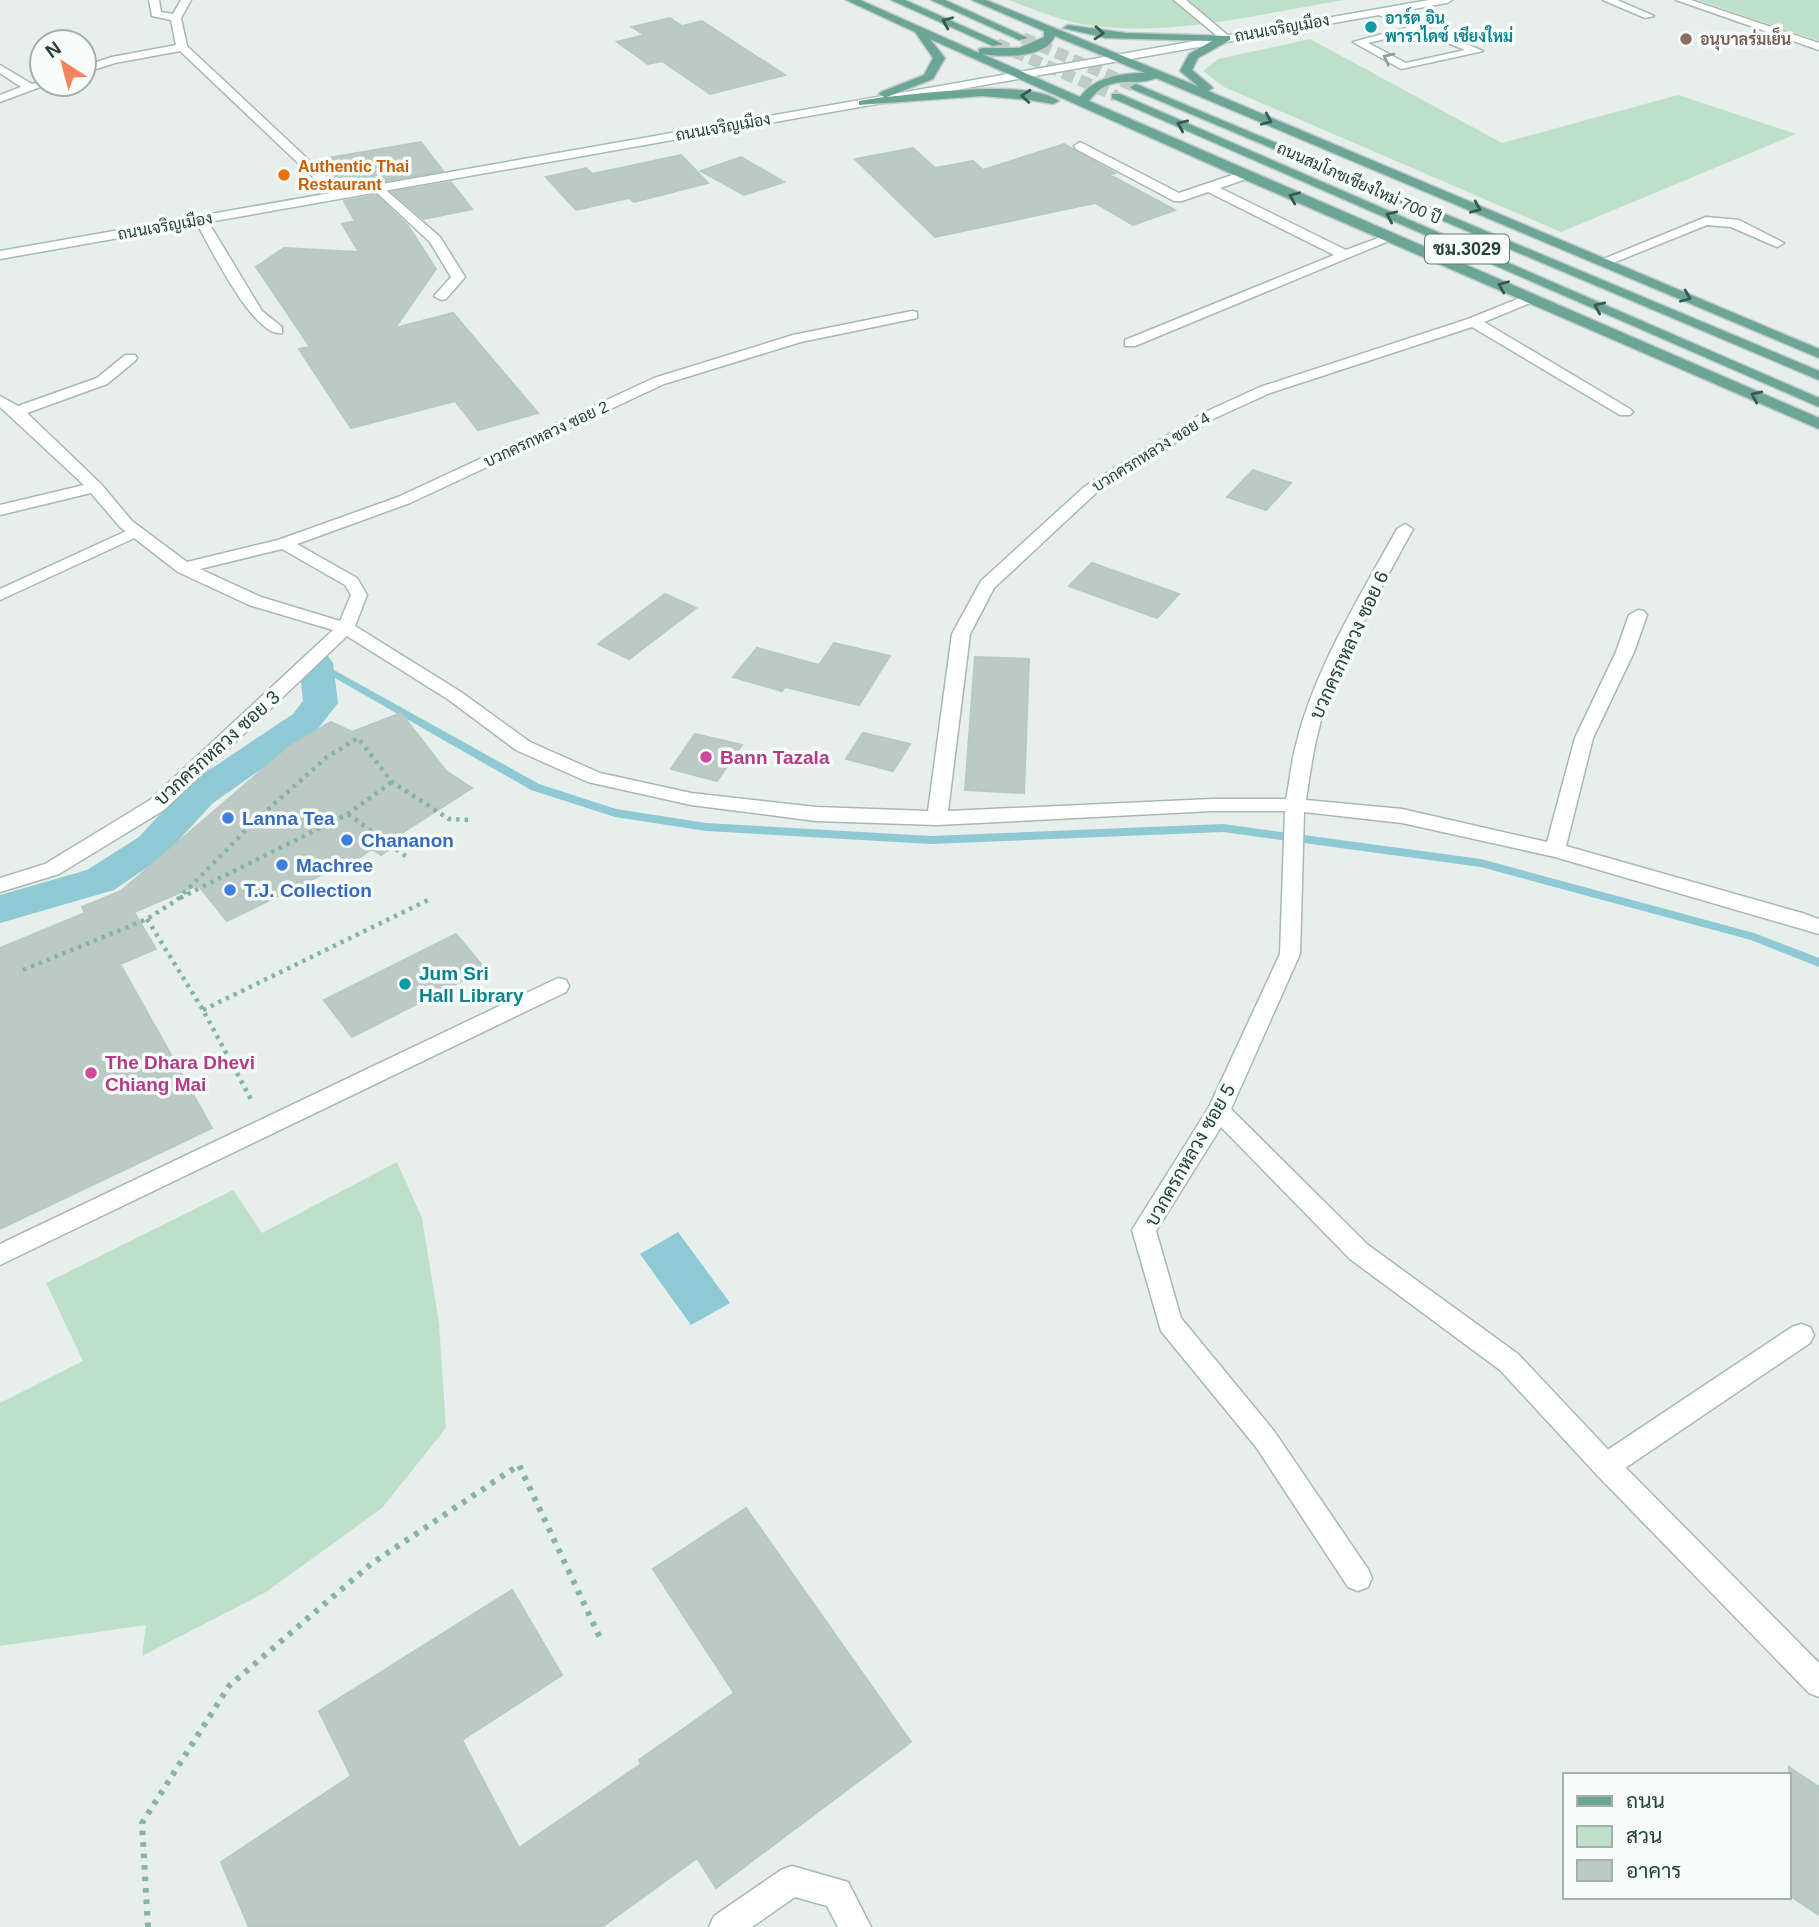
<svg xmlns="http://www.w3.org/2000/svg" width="1819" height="1927" font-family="Helvetica,Sarabun,sans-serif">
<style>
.green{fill:#bfe0c8}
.water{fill:#8ec9d4}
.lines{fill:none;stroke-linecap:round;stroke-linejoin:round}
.stream{fill:#8ec9d4;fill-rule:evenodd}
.canal{fill:#8ec9d4;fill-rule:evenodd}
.building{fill:#bbcac4;stroke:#b8c9c2;stroke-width:2}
.primary-tunnel{stroke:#bfccc8;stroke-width:12;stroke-dasharray:12 6;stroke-linecap:butt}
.lane-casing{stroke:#a8b8b2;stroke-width:3}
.street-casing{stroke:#a8b8b2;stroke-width:3}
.secondary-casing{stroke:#a4bbb3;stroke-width:3}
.primary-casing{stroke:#c2cac8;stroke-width:3}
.path-far1{stroke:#86b3a5;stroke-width:4.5;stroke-dasharray:3.5 5;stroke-linecap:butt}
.path{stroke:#86b3a5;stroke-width:6;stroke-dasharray:4.5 7;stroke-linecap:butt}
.lane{fill:#fff;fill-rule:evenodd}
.street{fill:#fff;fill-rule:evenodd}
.secondary{fill:#fff;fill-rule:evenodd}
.primary{fill:#6aa596;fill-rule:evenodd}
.oneway{stroke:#365b51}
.oneway2{stroke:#92a09c}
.culture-dot{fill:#0f9aa8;stroke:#f7fbf9;stroke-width:2.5}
.education-dot{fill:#8d6e63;stroke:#f7fbf9;stroke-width:2.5}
.food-dot{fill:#e8710a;stroke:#f7fbf9;stroke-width:2.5}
.hotel-dot{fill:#d1479c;stroke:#f7fbf9;stroke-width:2.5}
.shop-dot{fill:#3f7fe0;stroke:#f7fbf9;stroke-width:2.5}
.labels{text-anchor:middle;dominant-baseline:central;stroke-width:7;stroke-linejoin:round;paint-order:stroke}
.far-culture-label{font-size:16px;font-weight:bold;fill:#0d838f;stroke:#f7fbf9;text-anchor:start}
.far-street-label{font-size:16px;fill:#24423a;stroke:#f7fbf9}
.far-education-label{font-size:16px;font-weight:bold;fill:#785e54;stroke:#f7fbf9;text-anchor:start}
.far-food-label{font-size:16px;font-weight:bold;fill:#c56008;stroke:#f7fbf9;text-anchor:start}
.shield{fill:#f7fbf9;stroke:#637a73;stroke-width:2}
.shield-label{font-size:18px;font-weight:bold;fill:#24423a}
.street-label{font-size:19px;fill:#24423a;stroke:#f7fbf9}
.hotel-label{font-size:19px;font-weight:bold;fill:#b23c85;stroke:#f7fbf9;text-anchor:start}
.shop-label{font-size:19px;font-weight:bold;fill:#366cbe;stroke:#f7fbf9;text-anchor:start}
.culture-label{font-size:19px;font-weight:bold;fill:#0d838f;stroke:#f7fbf9;text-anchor:start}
</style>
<rect width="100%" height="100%" fill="#e6efeb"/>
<path class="green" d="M 1009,0 L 1345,0 C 1263,13 1178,36 1095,26 C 1066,23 1036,11 1009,0 Z
M 1698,0 L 1819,0 L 1819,41 Z
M 1310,39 L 1502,143 L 1678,95 L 1796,134 L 1561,232 L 1224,87 L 1203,71 L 1218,59 Z
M 397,1162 L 422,1218 L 439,1323 L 446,1428 L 382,1508 L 266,1592 L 142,1656 L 146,1625 L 0,1646 L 0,1403 L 83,1361 L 46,1283 L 233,1190 L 262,1233 Z"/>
<path class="water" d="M 678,1232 L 730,1303 L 691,1325 L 640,1254 Z"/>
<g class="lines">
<path class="stream" d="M 316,660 L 539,784 L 616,809 L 706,823 L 931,836 L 1223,824 L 1481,859 L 1754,933 L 1819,958 L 1819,967 L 1751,940 L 1481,867 L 1223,832 L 931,844 L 706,831 L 615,817 L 531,790 L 312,665 L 312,661 Z"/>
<path class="canal" d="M 316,653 L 328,656 L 333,663 L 338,703 L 317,730 L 213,803 L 165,855 L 114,890 L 0,923 L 0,895 L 87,870 L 139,837 L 187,785 L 293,714 L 303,701 L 299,663 L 304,656 Z"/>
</g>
<path class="building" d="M 670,18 L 682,26 L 702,21 L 785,75 L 710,94 L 662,61 L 648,64 L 617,42 L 644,35 L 632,27 Z
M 421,142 L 443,171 L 343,188 L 332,178 L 322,159 Z
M 1064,144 L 1115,173 L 1110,175 L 1175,210 L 1133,225 L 1095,203 L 935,237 L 855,159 L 913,148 L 935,168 L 973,161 L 983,170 Z
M 681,155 L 708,183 L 634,202 L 629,198 L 576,210 L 546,177 L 586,168 L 592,174 Z
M 741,157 L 784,182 L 744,195 L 701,171 Z
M 451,182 L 472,209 L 424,219 L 392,192 Z
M 376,195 L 408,226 L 436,269 L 395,328 L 453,313 L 538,413 L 478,430 L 455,401 L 351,428 L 299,349 L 310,347 L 256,267 L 284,248 L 359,252 L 342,224 L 355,221 L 344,201 Z
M 1253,470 L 1291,483 L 1266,510 L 1227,497 Z
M 1092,563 L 1179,594 L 1157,618 L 1069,586 Z
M 665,594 L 696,608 L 629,659 L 598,644 Z
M 834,643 L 890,656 L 859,705 L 785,687 L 782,691 L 733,677 L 757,648 L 819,665 Z
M 975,657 L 1029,659 L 1024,793 L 965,790 Z
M 401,713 L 446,771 L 472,788 L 402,833 L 408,837 L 381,855 L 372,849 L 353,862 L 350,861 L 227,921 L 198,885 L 134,912 L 156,949 L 120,964 L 212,1128 L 0,1229 L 0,948 L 85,913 L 82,907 L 121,891 L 290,746 L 331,722 L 352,732 Z
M 863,733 L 910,744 L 893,771 L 846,759 Z
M 695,734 L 742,745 L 717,781 L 671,769 Z
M 456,934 L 485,969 L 352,1037 L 324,1000 Z
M 746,1508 L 911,1742 L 716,1888 L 697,1858 L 602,1927 L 249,1927 L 221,1862 L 351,1776 L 319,1711 L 512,1590 L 562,1675 L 462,1740 L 519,1848 L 641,1764 L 639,1760 L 734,1693 L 653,1569 Z
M 1789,1767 L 1819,1787 L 1819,1915 L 1789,1895 Z"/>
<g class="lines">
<path class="primary-tunnel" d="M 1023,38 L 1136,87
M 997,44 L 1116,96"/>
<defs>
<path id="lane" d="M 1376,10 L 1384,10 L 1483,51 L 1401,69 L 1353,42 L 1409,27 L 1376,14 ZM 1419,31 L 1465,50 L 1406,63 L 1368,43 Z
M 379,184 L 440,237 L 465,277 L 446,299 L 441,300 L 434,296 L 451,277 L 430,242 L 375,191 L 373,188 Z
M 201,216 L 207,220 L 262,311 L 282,327 L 282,333 C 254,339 208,243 195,220 Z
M 135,527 L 141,529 L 143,532 L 141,535 L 0,600 L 0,589 Z
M 1801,1324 L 1810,1327 L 1814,1335 L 1810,1343 L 1615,1475 L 1606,1478 L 1597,1475 L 1593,1466 L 1597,1457 L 1792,1327 Z"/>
<path id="street" d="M 149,0 L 159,0 L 161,12 L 173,14 L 181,0 L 191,0 L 181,18 L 187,46 L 343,192 L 343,198 L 335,198 L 180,51 L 115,63 L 84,73 L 84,66 L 112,57 L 176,45 L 171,20 L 152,16 Z
M 1174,0 L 1186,0 L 1231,38 L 1222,40 Z
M 1603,0 L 1617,0 L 1654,16 L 1645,18 Z
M 1676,0 L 1691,0 L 1819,43 L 1819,50 Z
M 0,65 L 32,84 L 42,81 L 42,84 L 48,84 L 0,102 L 0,95 L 21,87 L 0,73 Z
M 1080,142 L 1179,193 L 1241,172 L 1249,172 L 1249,178 L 1220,188 L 1346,250 L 1389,234 L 1396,238 L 1135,346 L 1125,346 L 1125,340 L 1334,255 L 1208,192 L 1182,201 L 1174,201 L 1076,149 L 1074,146 Z
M 1706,217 L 1739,220 L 1784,243 L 1777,247 L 1731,227 L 1707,225 L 1608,265 L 1598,265 L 1596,262 Z
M 1530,294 L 1537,298 L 1535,301 L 1484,322 L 1630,409 L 1633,412 L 1630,415 L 1620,415 L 1472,327 L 1270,393 L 1213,419 L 1096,493 L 994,588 L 970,634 L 948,811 L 1212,799 L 1286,799 C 1290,781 1291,762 1296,745 C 1314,670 1360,596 1397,529 L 1405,524 L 1413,529 C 1383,584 1352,640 1328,699 C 1316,731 1311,766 1306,800 L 1402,809 L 1547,842 L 1575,738 L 1616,652 L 1629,615 L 1638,610 L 1644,611 L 1647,615 L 1634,652 L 1593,738 L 1566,846 L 1802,913 L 1819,919 L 1819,934 L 1555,857 L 1402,823 L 1304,812 L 1300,954 L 1231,1109 L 1368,1245 L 1518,1354 L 1615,1457 L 1819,1663 L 1819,1697 L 1809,1693 L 1597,1475 L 1500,1370 L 1350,1259 L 1221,1127 L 1156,1231 L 1181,1318 L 1274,1431 L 1368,1569 L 1372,1578 L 1368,1587 L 1358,1591 L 1348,1587 L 1256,1447 L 1161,1331 L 1132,1230 L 1209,1107 L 1280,954 L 1285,811 L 1212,811 L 937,825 L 816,821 L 691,805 L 588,782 L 516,750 L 449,700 L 347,636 L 164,810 L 59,874 L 0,892 L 0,878 L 45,864 L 150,800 L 333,630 L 249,605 L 178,572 L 120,527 L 91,493 L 0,515 L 0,505 L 84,485 L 0,407 L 0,396 L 18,406 L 97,378 L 125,355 L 135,355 L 137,358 L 135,361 L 107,384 L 27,413 L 101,484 L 132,521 L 187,562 L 278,540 L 398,497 L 654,378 L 793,335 L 912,311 L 917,312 L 917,318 L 801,342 L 664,384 L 410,503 L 297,544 L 357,578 L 367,595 L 355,626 L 461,692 L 530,742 L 600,773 L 691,793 L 816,807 L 928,811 L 952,634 L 981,581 L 1084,487 L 1203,413 L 1260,387 L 1468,319 ZM 282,549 L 345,585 L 351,595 L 340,621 L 261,597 L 200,569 Z
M 558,978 L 566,980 L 569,986 L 566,992 L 0,1265 L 0,1244 Z
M 792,1866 L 848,1882 L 871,1927 L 838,1927 L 827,1906 L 795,1897 L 752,1927 L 709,1927 L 714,1916 L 781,1870 Z"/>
<path id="secondary" d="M 1429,0 L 1452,0 L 1447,3 L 0,259 L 0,251 Z"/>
<path id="primary" d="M 846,0 L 860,0 L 979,53 L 979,49 L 983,48 L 1019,48 L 1044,37 L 1044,31 L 972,0 L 986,0 L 1199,87 L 1180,71 L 1189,54 L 1212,41 L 1106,38 L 1063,28 L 1068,25 L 1126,33 L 1230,36 L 1230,40 L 1198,58 L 1192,70 L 1211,86 L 1213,88 L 1208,91 L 1819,349 L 1819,358 L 1156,78 C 1136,88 1110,71 1089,101 L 1819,418 L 1819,429 L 1241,178 L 930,39 L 945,58 L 933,79 L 887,97 C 924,93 1030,79 1059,101 L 1053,104 L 1030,100 L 982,96 L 859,105 L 859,101 L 884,97 L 879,94 L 881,92 L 924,75 L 933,58 L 915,32 ZM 1055,36 L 1145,73 C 1122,73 1094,77 1080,97 L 982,54 C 1003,57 1045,59 1055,36 Z
M 891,0 L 905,0 L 1003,44 L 993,46 Z
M 931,0 L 945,0 L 1028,38 L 1019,40 Z
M 1136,84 L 1819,371 L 1819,380 L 1132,89 L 1130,87 Z
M 1112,94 L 1120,94 L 1819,398 L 1819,407 L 1112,98 Z"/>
</defs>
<use href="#lane" class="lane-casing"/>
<use href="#street" class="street-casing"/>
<use href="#secondary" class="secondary-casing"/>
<use href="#primary" class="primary-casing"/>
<path class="path-far1" d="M 348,814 L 408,858
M 257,819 L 321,828
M 180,898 L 348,814 L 392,782
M 147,919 L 203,1010 L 253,1103
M 23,970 L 147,919 L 177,900 L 257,819 L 327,757 L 358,738 L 392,782 L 449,819 L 469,820
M 203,1010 L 430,899"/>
<path class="path" d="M 148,1927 L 142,1823 L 229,1686 L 371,1564 L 519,1465 L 601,1640"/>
<use href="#lane" class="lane"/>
<use href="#street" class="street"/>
<use href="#secondary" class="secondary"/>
<use href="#primary" class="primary"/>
</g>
<defs><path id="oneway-chevron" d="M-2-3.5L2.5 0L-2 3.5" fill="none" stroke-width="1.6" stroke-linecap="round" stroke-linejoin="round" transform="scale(1.75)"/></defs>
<g class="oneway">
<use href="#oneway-chevron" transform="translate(947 22) rotate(-157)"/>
<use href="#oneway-chevron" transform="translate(1099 33) rotate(4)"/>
<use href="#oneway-chevron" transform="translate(1026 96) rotate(-175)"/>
<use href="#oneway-chevron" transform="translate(1267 120) rotate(23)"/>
<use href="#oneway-chevron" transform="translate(1182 125) rotate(-156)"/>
<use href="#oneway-chevron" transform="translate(1294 197) rotate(-157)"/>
<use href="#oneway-chevron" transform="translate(1476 208) rotate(23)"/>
<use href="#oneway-chevron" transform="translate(1391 216) rotate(-156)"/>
<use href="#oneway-chevron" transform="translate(1503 286) rotate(-157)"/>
<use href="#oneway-chevron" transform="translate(1686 297) rotate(23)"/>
<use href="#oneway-chevron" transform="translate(1599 307) rotate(-156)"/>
<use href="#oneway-chevron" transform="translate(1756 396) rotate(-156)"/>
</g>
<use class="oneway2" href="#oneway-chevron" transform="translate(1388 58) rotate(-153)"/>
<g class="culture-dot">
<circle cx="1371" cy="27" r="7"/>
<circle cx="405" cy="984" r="7"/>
</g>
<circle class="education-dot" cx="1686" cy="39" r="7"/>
<circle class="food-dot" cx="284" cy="175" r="7"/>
<g class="hotel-dot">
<circle cx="706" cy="757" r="7"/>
<circle cx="91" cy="1073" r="7"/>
</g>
<g class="shop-dot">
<circle cx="228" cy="818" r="7"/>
<circle cx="347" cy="840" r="7"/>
<circle cx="282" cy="865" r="7"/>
<circle cx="230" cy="890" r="7"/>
</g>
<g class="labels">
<g class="far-culture-label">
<text x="1385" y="18">อาร์ต อิน<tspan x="1385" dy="18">พาราไดซ์ เชียงใหม่</tspan></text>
</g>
<g class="far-street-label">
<text transform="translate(1282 28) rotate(-10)">ถนนเจริญเมือง</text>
<text transform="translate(723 127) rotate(-10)">ถนนเจริญเมือง</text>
<text transform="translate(1359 183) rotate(24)">ถนนสมโภชเชียงใหม่ 700 ปี</text>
<text transform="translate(165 226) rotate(-10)">ถนนเจริญเมือง</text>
<text transform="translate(546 434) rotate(-25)">บวกครกหลวง ซอย 2</text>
<text transform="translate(1151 452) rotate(-32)">บวกครกหลวง ซอย 4</text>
</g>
<g class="far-education-label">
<text x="1700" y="39">อนุบาลร่มเย็น</text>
</g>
<g class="far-food-label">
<text x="298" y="166">Authentic Thai<tspan x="298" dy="18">Restaurant</tspan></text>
</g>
<rect class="shield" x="1425" y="234.5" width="84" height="29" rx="5"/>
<g class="shield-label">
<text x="1467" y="249">ชม.3029</text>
</g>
<g class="street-label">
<text transform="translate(1349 645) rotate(-65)">บวกครกหลวง ซอย 6</text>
<text transform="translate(217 748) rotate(-42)">บวกครกหลวง ซอย 3</text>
<text transform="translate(1190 1155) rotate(-60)">บวกครกหลวง ซอย 5</text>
</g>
<g class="hotel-label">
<text x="720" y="757">Bann Tazala</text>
<text x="105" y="1062">The Dhara Dhevi<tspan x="105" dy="22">Chiang Mai</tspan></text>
</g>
<g class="shop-label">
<text x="242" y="818">Lanna Tea</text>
<text x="361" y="840">Chananon</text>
<text x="296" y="865">Machree</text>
<text x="244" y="890">T.J. Collection</text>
</g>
<g class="culture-label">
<text x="419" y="973">Jum Sri<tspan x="419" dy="22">Hall Library</tspan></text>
</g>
</g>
<rect x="1563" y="1773" width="228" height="126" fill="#f7fbf9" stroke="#a3b1ad" stroke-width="2"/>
<rect x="1577" y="1796" width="35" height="10" fill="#6aa596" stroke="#a3b1ad" stroke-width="2"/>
<text x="1626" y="1808" font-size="21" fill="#24423a">ถนน</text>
<rect x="1577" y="1826" width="35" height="21" fill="#bfe0c8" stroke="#a3b1ad" stroke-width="2"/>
<text x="1626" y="1843" font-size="21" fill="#24423a">สวน</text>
<rect x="1577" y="1860" width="35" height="21" fill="#bbcac4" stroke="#a3b1ad" stroke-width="2"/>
<text x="1626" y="1878" font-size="21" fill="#24423a">อาคาร</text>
<g transform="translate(63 63) rotate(324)"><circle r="33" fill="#f7fbf9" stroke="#a3b1ad" stroke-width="2"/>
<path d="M0-5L12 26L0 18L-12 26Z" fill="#f4845f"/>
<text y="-10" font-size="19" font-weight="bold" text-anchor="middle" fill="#24423a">N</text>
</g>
</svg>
